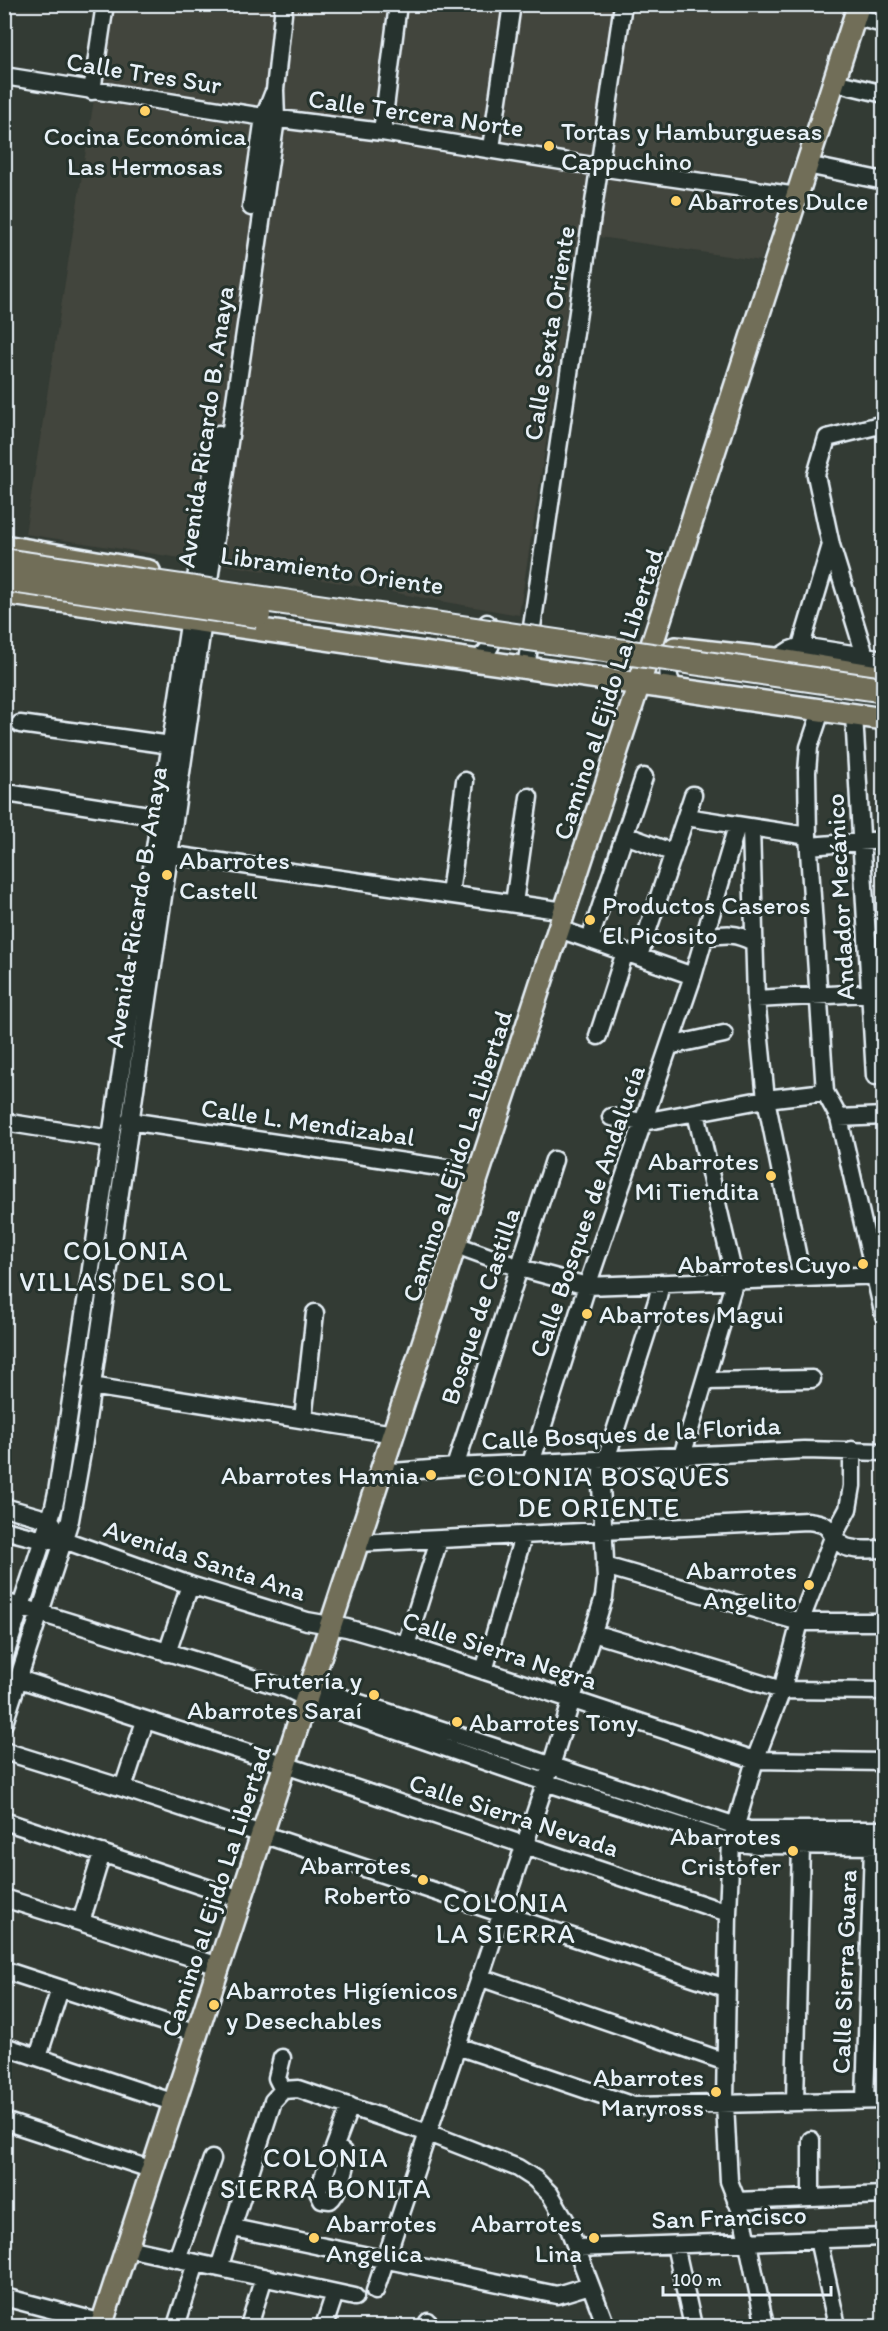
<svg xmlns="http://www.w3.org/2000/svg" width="888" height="2331" font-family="Itim,sans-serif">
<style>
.built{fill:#42443c}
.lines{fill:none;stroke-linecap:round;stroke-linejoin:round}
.minor-casing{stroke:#e8f1f8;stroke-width:21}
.major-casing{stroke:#e8f1f8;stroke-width:26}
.minor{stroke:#26332d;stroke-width:16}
.major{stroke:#716e59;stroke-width:21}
.highway-bridge-casing{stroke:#e8f1f8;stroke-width:28;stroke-linecap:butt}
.highway-bridge{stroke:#716e59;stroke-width:24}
.poi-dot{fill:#ffd166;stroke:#26332d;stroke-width:2}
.labels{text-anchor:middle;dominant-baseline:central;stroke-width:6;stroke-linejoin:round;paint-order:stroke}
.street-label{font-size:26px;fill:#e8f1f8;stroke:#26332d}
.poi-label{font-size:26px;fill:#e8f1f8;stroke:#26332d;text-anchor:end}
.neighbourhood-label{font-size:27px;letter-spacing:1.5px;fill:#e8f1f8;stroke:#26332d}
</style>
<rect width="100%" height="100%" fill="#333b34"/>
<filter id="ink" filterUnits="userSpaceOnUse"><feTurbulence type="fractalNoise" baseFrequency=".0167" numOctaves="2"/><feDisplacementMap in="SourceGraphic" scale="12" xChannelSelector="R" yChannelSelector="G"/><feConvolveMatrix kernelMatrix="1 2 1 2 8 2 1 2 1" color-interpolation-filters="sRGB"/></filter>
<g filter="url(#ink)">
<path class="built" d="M 109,5 L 845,5 L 761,261 L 579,234 L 519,615 L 335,582 L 25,534 Z"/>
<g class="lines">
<defs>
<path id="minor" d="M 855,17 L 884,24
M 4,76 L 264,117 L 382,132 L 599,167 L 797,196
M 834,82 L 884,94
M 92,91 L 105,4
M 382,132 L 398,4
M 491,148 L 512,4
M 807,165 L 884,181
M 251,207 L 264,117 L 273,94
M 801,646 L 831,545
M 776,659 L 790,650 L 801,646 L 884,659
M 474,661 C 491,651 497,642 487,623
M 526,668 L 623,4
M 871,675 L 831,545 L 816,475 L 827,438 L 884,424
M 675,689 C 666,676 665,662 677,651
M 821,711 L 809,747 L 807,772 L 808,836 L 825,1092 L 839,1118 L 884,1316
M 854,715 L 875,1076
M 20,724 L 171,745
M 13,794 L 161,817
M 686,817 L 808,836
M 751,828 L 756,999 L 766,1099 L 802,1278
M 625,835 L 674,853
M 809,846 L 884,840
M 159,853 L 565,911
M 450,894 L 465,781
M 514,903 L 529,797
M 559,929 L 693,976
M 705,937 C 725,934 735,932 753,942
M 590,939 L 644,777
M 639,956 L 693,795
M 756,999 L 884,992
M 598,1036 L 625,952
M 669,1046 L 724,1034
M 611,1117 L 643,1122 L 766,1099 L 825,1092
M 839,1118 L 884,1116
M 129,1121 L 479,1173
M 4,1122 L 111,1139
M 456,1245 L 520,1268 L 587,1286 L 884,1275
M 706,1381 L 812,1379
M 91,1386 L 394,1434
M 303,1419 L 315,1313
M 682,1456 L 735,1280 L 696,1113
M 531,1463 L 587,1286 L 693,976 L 737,826
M 455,1467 L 554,1160
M 381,1473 L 455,1467 L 804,1450 L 884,1452
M 4,1507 L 50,1520 L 55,1527
M 4,1530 L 43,1540 L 64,1540 L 190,1585 L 307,1621 L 347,1628 L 406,1645 L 755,1760 L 884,1762
M 358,1543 L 807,1521 C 835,1524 824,1530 841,1544 C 850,1552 871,1549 884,1549
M 605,1566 L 800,1622 L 884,1622
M 4,1602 L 288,1689 L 318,1704 L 545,1782 L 731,1842 L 756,1845 L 884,1846
M 593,1633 L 782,1690 L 884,1691
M 406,1645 L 439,1540
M 167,1653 L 190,1585
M 4,1658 L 54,1506 L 57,1492 L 218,434
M 484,1671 L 523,1536
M 19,1679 L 285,1765 L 728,1913
M 300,1688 L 311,1688 L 323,1691 L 749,1830 L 884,1830
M 4,1723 L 70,1520 L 83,1447 L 276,119 L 275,90 L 284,4
M 4,1751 L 123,1788 L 726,1988
M 123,1788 L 145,1721
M 4,1821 L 241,1899
M 4,1898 L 219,1966
M 81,1922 L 102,1853
M 4,1970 L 197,2033
M 479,1977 L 726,2062
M 4,2046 L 175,2103
M 457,2046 L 634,2106 L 884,2100
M 38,2057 L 60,1989
M 282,2058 L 277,2078 L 283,2090
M 283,2090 L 298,2089 L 428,2133 L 518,2168 L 535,2179 L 550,2194 L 566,2221 L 606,2326
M 865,2100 L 873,1846
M 795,2102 L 801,1845
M 4,2121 L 153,2170
M 811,2140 L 811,2198
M 335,2147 C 340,2150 344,2151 346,2156 C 349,2164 337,2195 330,2200 L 322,2199 L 318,2191 L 350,2106
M 736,2201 L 884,2195
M 233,2228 L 557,2295 L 590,2285
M 818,2239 L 837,2326
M 675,2245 L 693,2326
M 127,2248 L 355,2297
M 576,2248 L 884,2237
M 177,2259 L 212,2159
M 219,2268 L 273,2101 L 283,2090
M 375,2291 L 551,1766 L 604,1597 L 606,1579 L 601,1485 L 602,1472 L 657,1301 L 661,1283
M 4,2297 L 103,2323
M 428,2322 L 429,2326
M 176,2326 L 196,2263
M 249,2326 L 264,2277
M 324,2326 L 335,2293
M 765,2326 L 742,2214 L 729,2181 L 725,2104 L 728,1913 L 731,1842 L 755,1760 L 782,1690 L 800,1622 L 834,1535 L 848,1509 L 852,1486 L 852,1450"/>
<path id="major" d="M 4,546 L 149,571
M 4,593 L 884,719
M 675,648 L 776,659 L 884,677
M 101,2326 L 652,644 L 859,4"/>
</defs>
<use href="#minor" class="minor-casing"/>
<use href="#major" class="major-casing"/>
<use href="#minor" class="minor"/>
<use href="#major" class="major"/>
<defs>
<path id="highway-bridge" d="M 4,561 L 884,690
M 4,579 L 258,615"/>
</defs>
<use href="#highway-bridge" class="highway-bridge-casing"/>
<use href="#highway-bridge" class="highway-bridge"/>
</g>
</g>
<g class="poi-dot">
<circle cx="145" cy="111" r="6"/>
<circle cx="549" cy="146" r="6"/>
<circle cx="676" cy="201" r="6"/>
<circle cx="167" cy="875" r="6"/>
<circle cx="590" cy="920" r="6"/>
<circle cx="771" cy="1176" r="6"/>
<circle cx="863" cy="1264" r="6"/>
<circle cx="587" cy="1314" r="6"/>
<circle cx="431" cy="1475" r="6"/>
<circle cx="809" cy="1585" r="6"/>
<circle cx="374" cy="1695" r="6"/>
<circle cx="457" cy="1722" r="6"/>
<circle cx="793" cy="1851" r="6"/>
<circle cx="423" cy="1880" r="6"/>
<circle cx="214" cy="2005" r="6"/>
<circle cx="716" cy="2092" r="6"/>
<circle cx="314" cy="2238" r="6"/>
<circle cx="594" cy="2238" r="6"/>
</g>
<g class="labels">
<g class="street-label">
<text transform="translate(144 73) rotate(9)">Calle Tres Sur</text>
<text transform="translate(416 113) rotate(8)">Calle Tercera Norte</text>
<text transform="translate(549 333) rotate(-81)">Calle Sexta Oriente</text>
<text transform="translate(205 427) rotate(-82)">Avenida Ricardo B. Anaya</text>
<text transform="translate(332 570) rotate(8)">Libramiento Oriente</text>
<text transform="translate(608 694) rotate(-72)">Camino al Ejido La Libertad</text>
<text transform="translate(840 897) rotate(-93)">Andador Mecánico</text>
<text transform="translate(136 907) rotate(-81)">Avenida Ricardo B. Anaya</text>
<text transform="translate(308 1122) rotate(8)">Calle L. Mendizabal</text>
<text transform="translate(457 1156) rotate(-72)">Camino al Ejido La Libertad</text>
<text transform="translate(587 1211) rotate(-71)">Calle Bosques de Andalucía</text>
<text transform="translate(480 1306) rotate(-72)">Bosque de Castilla</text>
<text transform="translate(631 1433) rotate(-3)">Calle Bosques de la Florida</text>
<text transform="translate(205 1560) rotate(18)">Avenida Santa Ana</text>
<text transform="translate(500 1650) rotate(18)">Calle Sierra Negra</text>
<text transform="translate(514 1815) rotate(18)">Calle Sierra Nevada</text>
<text transform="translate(216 1891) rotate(-72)">Camino al Ejido La Libertad</text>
<text transform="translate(844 1972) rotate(-88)">Calle Sierra Guara</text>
<text transform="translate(729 2217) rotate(-2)">San Francisco</text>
</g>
<g class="poi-label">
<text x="561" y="131" text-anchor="start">Tortas y Hamburguesas<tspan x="561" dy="30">Cappuchino</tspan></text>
<text x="145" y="136" text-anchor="middle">Cocina Económica<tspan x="145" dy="30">Las Hermosas</tspan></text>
<text x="688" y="201" text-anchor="start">Abarrotes Dulce</text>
<text x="179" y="860" text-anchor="start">Abarrotes<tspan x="179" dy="30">Castell</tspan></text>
<text x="602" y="905" text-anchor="start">Productos Caseros<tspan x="602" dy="30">El Picosito</tspan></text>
<text x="759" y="1161">Abarrotes<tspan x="759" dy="30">Mi Tiendita</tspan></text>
<text x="851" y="1264">Abarrotes Cuyo</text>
<text x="599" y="1314" text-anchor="start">Abarrotes Magui</text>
<text x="419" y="1475">Abarrotes Hannia</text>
<text x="797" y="1570">Abarrotes<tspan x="797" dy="30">Angelito</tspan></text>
<text x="362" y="1680">Frutería y<tspan x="362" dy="30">Abarrotes Saraí</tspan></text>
<text x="469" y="1722" text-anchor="start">Abarrotes Tony</text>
<text x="781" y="1836">Abarrotes<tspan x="781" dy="30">Cristofer</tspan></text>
<text x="411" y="1865">Abarrotes<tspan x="411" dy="30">Roberto</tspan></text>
<text x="226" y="1990" text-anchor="start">Abarrotes Higíenicos<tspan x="226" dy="30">y Desechables</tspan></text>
<text x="704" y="2077">Abarrotes<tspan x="704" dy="30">Maryross</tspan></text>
<text x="326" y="2223" text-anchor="start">Abarrotes<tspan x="326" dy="30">Angelica</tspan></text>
<text x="582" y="2223">Abarrotes<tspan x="582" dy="30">Lina</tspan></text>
</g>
<g class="neighbourhood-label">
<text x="126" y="1250">COLONIA<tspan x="126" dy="31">VILLAS DEL SOL</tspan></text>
<text x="599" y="1476">COLONIA BOSQUES<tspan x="599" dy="31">DE ORIENTE</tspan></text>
<text x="506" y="1902">COLONIA<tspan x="506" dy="31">LA SIERRA</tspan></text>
<text x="326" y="2157">COLONIA<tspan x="326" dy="31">SIERRA BONITA</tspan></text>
</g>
</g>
<rect width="888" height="2331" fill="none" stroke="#26332d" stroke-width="24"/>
<rect x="12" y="12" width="864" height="2307" fill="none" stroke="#e8f1f8" stroke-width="2" filter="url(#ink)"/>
<path d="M663 2286v9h168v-9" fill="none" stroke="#e8f1f8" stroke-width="3"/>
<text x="672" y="2286" font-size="18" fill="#e8f1f8" stroke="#26332d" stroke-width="4.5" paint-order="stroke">100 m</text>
</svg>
